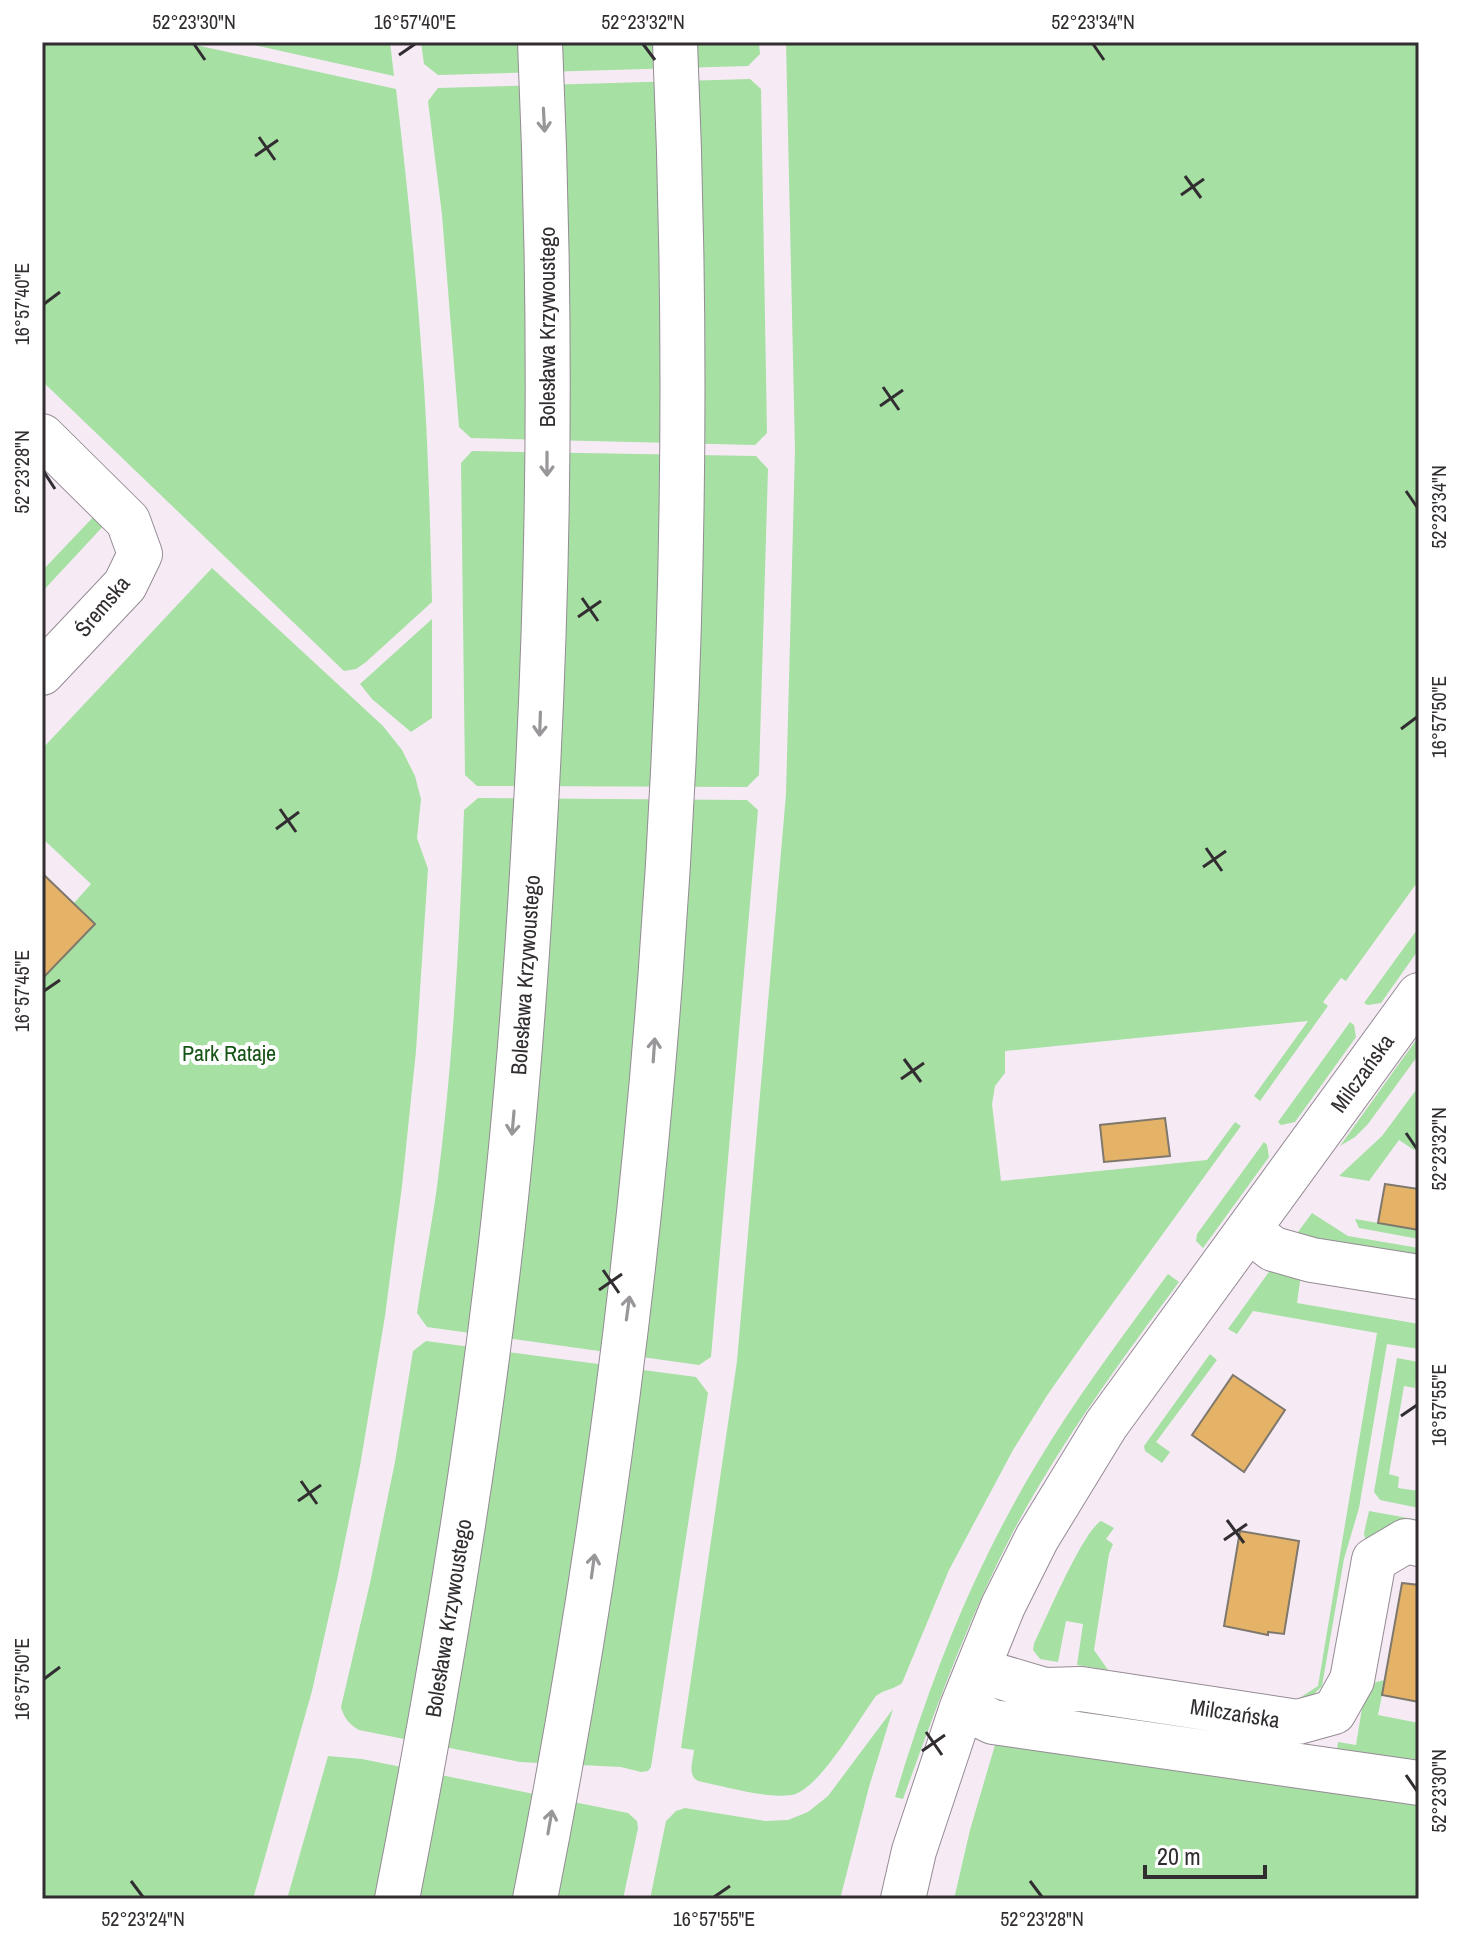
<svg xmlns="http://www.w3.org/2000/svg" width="1461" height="1941" font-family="'Archivo Narrow',sans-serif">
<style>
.green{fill:#a6e0a3}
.building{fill:#e5b367;stroke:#7f786d;stroke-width:2}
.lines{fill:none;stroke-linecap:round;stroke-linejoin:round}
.minor-casing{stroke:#958b95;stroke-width:46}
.major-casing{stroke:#958b95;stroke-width:46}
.minor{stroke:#fff;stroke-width:44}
.major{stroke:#fff;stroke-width:44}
.oneway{stroke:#989698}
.ticks{fill:none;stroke:#312d31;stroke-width:3}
.labels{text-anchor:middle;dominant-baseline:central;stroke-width:8;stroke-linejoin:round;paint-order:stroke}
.street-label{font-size:22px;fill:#312d31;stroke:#fff}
.park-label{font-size:22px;fill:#165416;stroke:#fff}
.neatline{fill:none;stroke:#312d31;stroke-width:3}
.ticks-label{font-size:20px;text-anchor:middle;fill:#312d31}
</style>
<rect width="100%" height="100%" fill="#f6ebf5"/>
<path class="green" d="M 42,42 L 182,42 L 396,89 C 406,174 415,260 421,345 C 428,430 430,516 432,602 L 366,662 L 356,669 L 344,671 L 42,381 Z
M 240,42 L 390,42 L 394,76 Z
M 421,42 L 759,42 L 760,54 L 748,66 L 438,75 L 424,64 Z
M 786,42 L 1417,42 L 1419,44 L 1419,880 L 1348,978 L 1346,981 L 1341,978 L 1323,1002 L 1328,1006 L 1260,1101 L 1254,1096 L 1308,1021 L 1005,1051 L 1005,1073 L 995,1086 L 992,1104 L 1001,1181 L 1207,1160 L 1235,1122 L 1241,1126 L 1086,1340 L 1048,1394 L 1013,1450 L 949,1570 L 902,1683 C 895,1689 885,1689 876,1696 C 858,1720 820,1789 792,1795 C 767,1799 723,1786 698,1781 C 687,1775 693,1761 694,1750 L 681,1748 L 737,1361 L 786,794 L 795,450 Z
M 750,79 L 761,89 L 767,433 L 755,445 L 471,438 L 459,427 L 442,215 L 428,101 L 438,88 Z
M 472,451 L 756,456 L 768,469 L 759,775 L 747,787 L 477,786 L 465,775 L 461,463 Z
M 97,513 L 107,522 L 42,592 L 42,571 Z
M 212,568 L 383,726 L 402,750 L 415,776 L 421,799 L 417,838 L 428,869 L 416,1051 L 402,1186 L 385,1316 L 360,1466 L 337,1580 L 312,1691 L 253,1899 L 42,1899 L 42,979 L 95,924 L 74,903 L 91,884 L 42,838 L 42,749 Z
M 432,619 L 432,718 L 411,732 L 372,699 L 360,684 Z
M 478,798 L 747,800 L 758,810 L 711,1357 L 699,1365 L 427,1327 L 417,1313 C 423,1271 431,1229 437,1187 C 453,1062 460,936 464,810 Z
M 1419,927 L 1419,949 L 1381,1003 L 1368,1005 L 1364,1003 Z
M 1350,1022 L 1354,1025 L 1356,1037 L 1295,1122 L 1281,1125 L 1278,1122 Z
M 1419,1036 L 1419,1054 L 1368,1124 L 1355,1137 L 1340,1146 Z
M 1419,1086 L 1419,1143 L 1414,1150 L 1399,1140 L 1369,1181 L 1339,1176 L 1382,1136 Z
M 1264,1142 L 1267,1145 L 1269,1157 L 1203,1248 L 1196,1241 L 1197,1234 Z
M 1312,1213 L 1348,1236 L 1419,1248 L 1417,1260 L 1295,1236 Z
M 1355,1219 L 1419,1230 L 1419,1239 L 1359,1228 Z
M 1271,1269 L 1301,1274 L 1297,1303 L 1419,1324 L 1419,1349 L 1387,1344 L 1359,1508 L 1344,1559 L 1322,1686 L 1312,1696 L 1298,1699 L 1318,1686 L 1377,1333 L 1253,1311 L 1237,1334 L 1228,1329 Z
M 1168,1274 L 1179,1282 C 1120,1362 1061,1442 1014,1530 C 969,1616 936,1708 903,1799 L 895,1797 C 931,1678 972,1572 1036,1465 C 1075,1399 1122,1337 1168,1274 Z
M 426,1341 L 696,1377 L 708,1393 L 651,1767 L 648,1771 L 641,1772 L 621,1767 L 520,1762 L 359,1730 C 349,1724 344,1718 341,1707 L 370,1583 L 395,1462 L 413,1351 Z
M 1210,1354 L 1217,1360 L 1156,1442 L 1170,1452 L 1162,1463 L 1145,1451 L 1144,1446 Z
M 1397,1358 L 1419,1362 L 1419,1378 L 1416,1378 L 1415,1388 L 1404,1386 L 1389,1474 L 1399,1477 L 1398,1488 L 1419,1491 L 1419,1508 L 1380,1500 L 1374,1492 Z
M 1369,1511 L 1419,1520 L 1419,1528 L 1366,1543 L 1364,1533 Z
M 1101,1521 L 1114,1528 L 1106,1539 L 1113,1544 L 1109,1554 L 1094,1650 L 1108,1670 L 1077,1665 L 1083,1624 L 1066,1621 L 1058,1662 L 1040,1659 L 1033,1650 L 1034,1644 C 1045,1621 1083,1531 1101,1521 Z
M 1385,1680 L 1378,1715 L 1419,1723 L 1419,1769 L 1038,1711 L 1040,1704 L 1337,1750 L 1338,1742 L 1356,1745 L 1365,1690 L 1376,1682 Z
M 893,1709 L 869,1787 L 840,1899 L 650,1899 L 666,1821 L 676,1811 L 685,1808 L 765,1821 L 788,1820 L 808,1812 L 828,1796 Z
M 997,1738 L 1419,1798 L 1419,1899 L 954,1899 L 970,1830 Z
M 328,1756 L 362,1759 L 628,1813 L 637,1821 L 638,1828 L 623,1899 L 287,1899 Z"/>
<path class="building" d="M 42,873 L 95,924 L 42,979 Z
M 1165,1118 L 1170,1156 L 1104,1162 L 1100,1125 Z
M 1385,1184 L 1419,1189 L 1419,1230 L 1378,1223 Z
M 1233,1375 L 1285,1410 L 1244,1472 L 1192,1435 Z
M 1240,1531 L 1299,1541 L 1284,1634 L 1268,1632 L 1268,1635 L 1224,1626 Z
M 1402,1583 L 1419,1585 L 1419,1702 L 1382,1695 Z"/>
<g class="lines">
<defs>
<path id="minor" d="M 42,436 L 128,521 L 140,554 L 125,585 L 42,673
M 1249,1230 L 1273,1249 L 1312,1260 L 1419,1277
M 977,1670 L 1045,1690 L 1081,1689 L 1298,1722 L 1334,1712 L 1352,1680 L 1374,1560 L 1406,1541 L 1419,1544
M 962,1707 L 993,1722 L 1419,1783
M 903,1899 L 914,1851 L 962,1707 L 1003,1606 L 1037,1538 L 1106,1425 L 1419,995"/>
<path id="major" d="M 397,1899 C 438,1690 473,1481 498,1269 C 515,1126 526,983 534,839 C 550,574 552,308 540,42
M 535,1899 C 656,1289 702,663 675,42"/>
</defs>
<use href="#minor" class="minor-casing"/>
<use href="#major" class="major-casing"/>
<use href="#minor" class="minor"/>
<use href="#major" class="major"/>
</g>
<defs><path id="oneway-shaft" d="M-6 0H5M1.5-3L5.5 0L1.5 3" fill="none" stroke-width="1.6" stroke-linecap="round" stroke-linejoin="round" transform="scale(2)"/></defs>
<g class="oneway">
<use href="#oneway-shaft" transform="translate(544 120) rotate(87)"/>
<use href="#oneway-shaft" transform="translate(547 464) rotate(90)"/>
<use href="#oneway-shaft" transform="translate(540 724) rotate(92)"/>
<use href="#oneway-shaft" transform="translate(654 1050) rotate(-86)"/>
<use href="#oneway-shaft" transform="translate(513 1123) rotate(95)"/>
<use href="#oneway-shaft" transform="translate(628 1308) rotate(-82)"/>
<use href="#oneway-shaft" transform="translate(593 1566) rotate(-82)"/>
<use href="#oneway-shaft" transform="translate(550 1822) rotate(-80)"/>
</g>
<path class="ticks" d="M 194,44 L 205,60M 643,44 L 655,60M 1093,44 L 1104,60M 399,55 L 415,44M 259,137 L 275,160M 255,156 L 278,140M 1185,176 L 1201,198M 1181,195 L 1204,179M 44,304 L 60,292M 883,387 L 899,410M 880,406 L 903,390M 44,472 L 55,489M 1406,491 L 1417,507M 582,598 L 598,621M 578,617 L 601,601M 1401,729 L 1417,717M 280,809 L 296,832M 276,829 L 299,812M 1206,848 L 1222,871M 1203,867 L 1226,851M 44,991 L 60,980M 904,1059 L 921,1082M 901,1079 L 924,1063M 1406,1133 L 1417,1149M 603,1270 L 619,1293M 599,1290 L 622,1274M 1401,1416 L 1417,1405M 301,1481 L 317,1504M 298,1501 L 321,1485M 1227,1520 L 1244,1543M 1224,1540 L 1247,1524M 44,1679 L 60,1667M 926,1732 L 942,1755M 922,1751 L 945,1735M 1406,1775 L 1417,1791M 131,1881 L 143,1897M 1030,1881 L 1042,1897M 714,1897 L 730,1886"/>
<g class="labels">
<g class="street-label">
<text transform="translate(547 327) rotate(-90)">Bolesława Krzywoustego</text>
<text transform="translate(102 606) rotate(-50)">Śremska</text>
<text transform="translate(525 975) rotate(-86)">Bolesława Krzywoustego</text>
<text transform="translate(1362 1073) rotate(-54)">Milczańska</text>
<text transform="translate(448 1618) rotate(-81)">Bolesława Krzywoustego</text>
<text transform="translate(1235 1713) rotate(9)">Milczańska</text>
</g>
<g class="park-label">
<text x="229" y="1053">Park Rataje</text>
</g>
</g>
<rect width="1461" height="1941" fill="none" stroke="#ffffff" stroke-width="88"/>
<path d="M1145 1865v12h120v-12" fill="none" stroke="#312d31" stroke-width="4"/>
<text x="1157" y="1865" font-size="24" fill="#312d31" stroke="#ffffff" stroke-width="6" paint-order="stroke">20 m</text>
<rect x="44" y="44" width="1373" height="1853" class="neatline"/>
<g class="ticks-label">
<text x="194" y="29">52°23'30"N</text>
<text x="415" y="29">16°57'40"E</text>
<text x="643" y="29">52°23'32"N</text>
<text x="1093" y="29">52°23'34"N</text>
<text transform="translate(22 304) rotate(-90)" y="7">16°57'40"E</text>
<text transform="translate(22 472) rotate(-90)" y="7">52°23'28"N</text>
<text transform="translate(1439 507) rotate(-90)" y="7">52°23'34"N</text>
<text transform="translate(1439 717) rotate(-90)" y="7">16°57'50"E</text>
<text transform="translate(22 991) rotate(-90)" y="7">16°57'45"E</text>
<text transform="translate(1439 1149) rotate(-90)" y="7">52°23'32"N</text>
<text transform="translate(1439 1405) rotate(-90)" y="7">16°57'55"E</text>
<text transform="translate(22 1679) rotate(-90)" y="7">16°57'50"E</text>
<text transform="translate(1439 1791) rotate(-90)" y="7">52°23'30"N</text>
<text x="143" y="1926">52°23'24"N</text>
<text x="714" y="1926">16°57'55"E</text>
<text x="1042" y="1926">52°23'28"N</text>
</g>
</svg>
